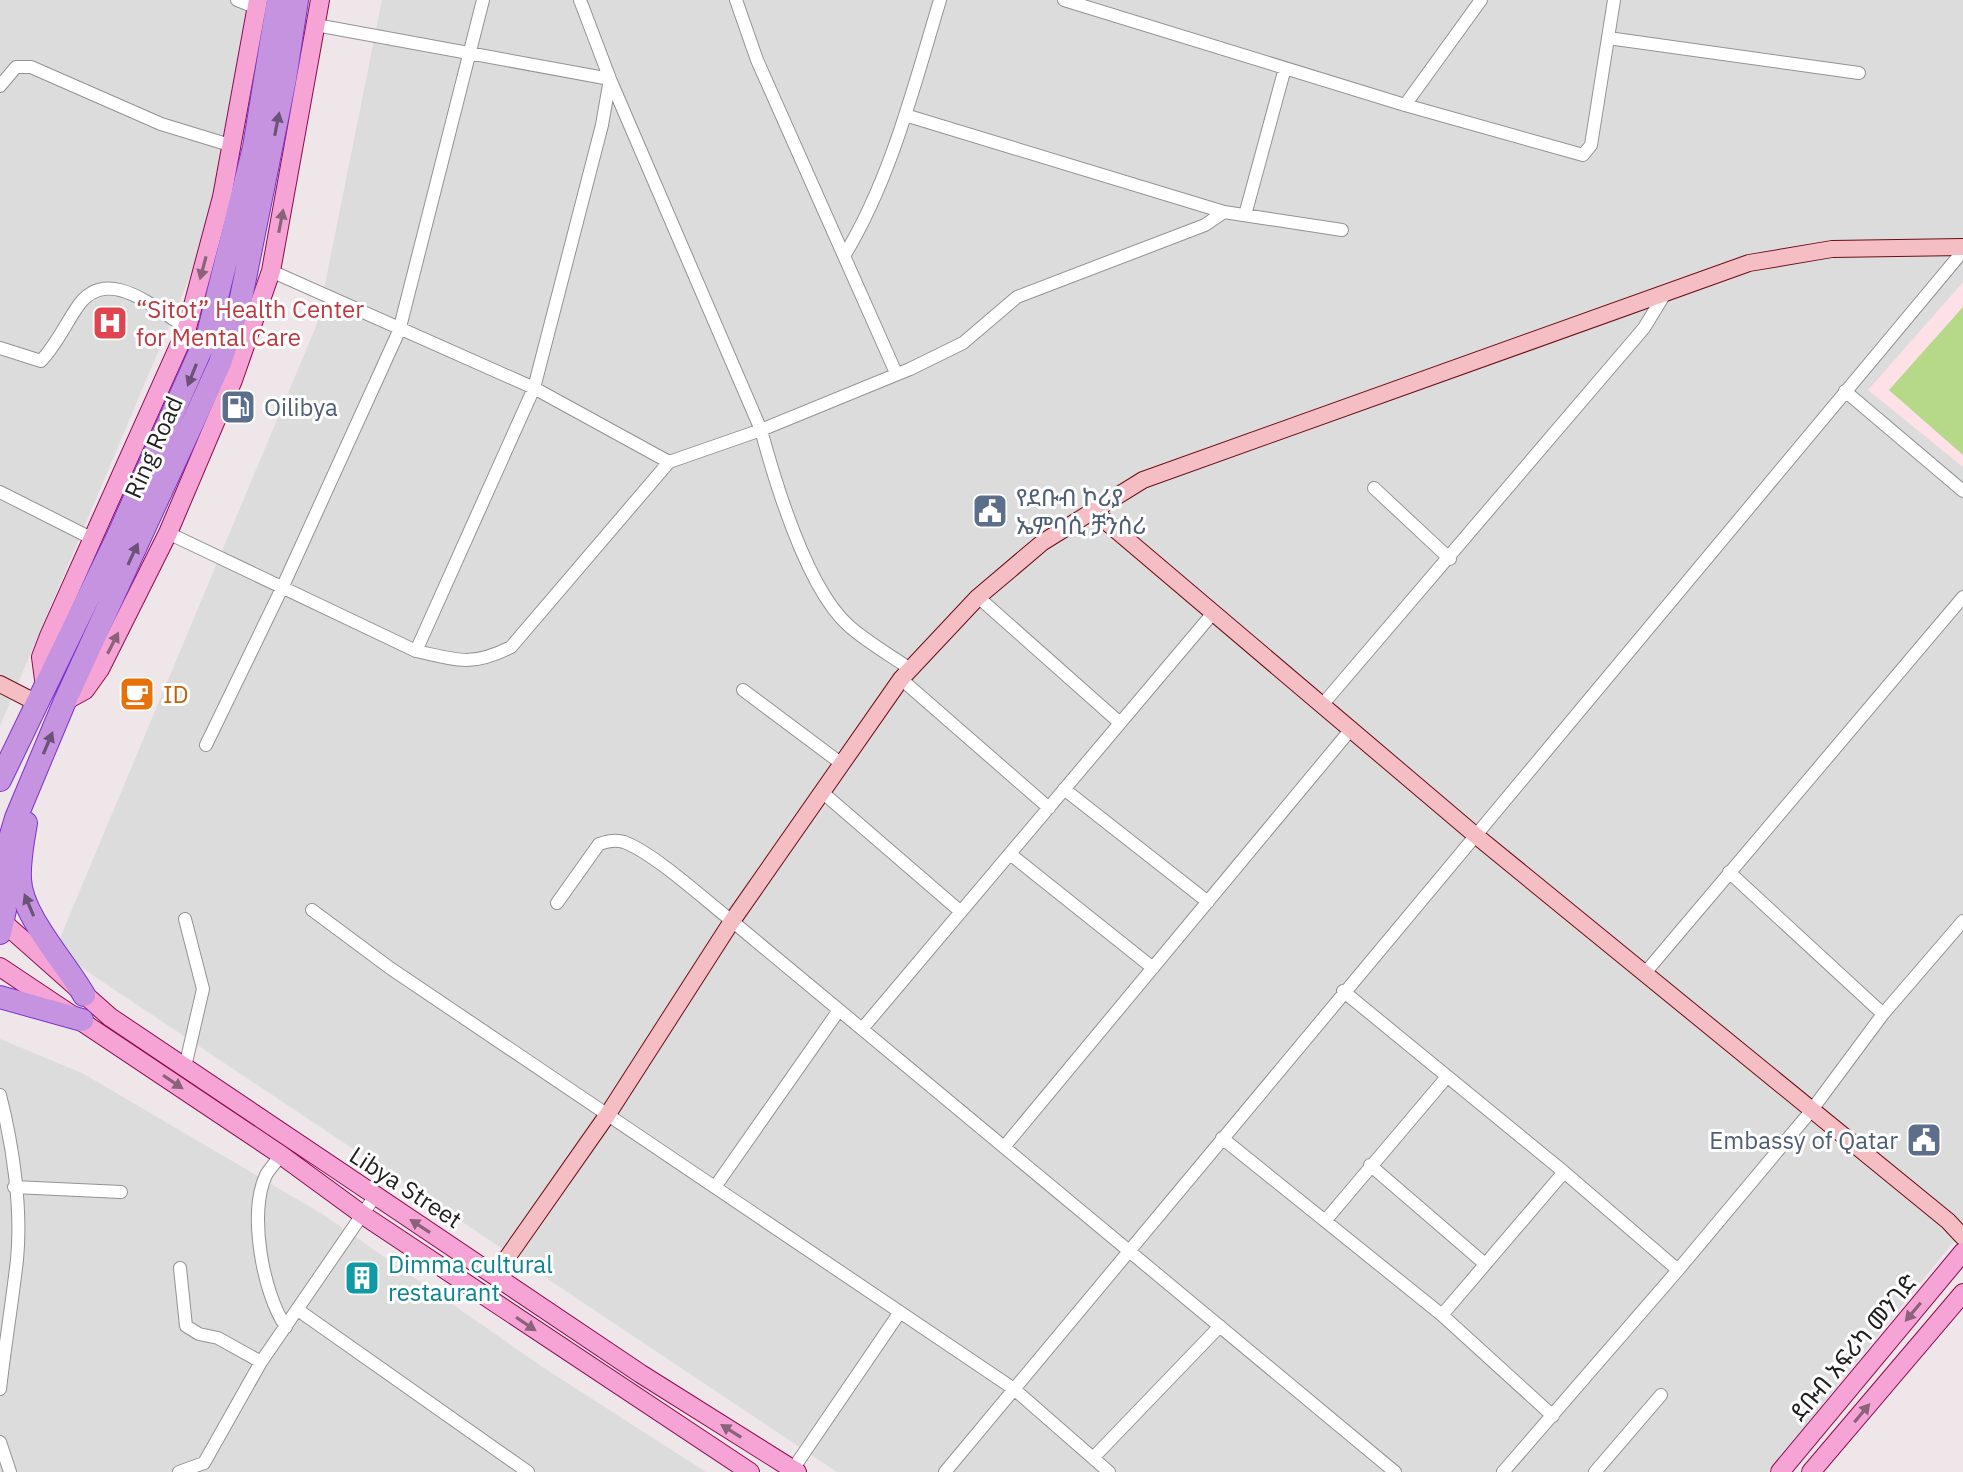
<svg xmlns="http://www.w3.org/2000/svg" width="1963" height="1472" font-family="'IBM Plex Sans','Noto Sans Ethiopic',sans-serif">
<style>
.residential{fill:#dcdcdd}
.education{fill:#fde1e6}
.pitch{fill:#b5d889}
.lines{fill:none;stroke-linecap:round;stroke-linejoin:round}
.street-casing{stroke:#939393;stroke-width:14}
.secondary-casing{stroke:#6e0d13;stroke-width:18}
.primary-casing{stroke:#8e0b4d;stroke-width:20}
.highway-casing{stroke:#7d31ce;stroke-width:24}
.street{stroke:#fff;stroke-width:12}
.secondary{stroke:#f5bdc4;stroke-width:16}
.primary{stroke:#f5a4d5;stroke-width:18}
.highway{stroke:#c593e0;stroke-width:22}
.oneway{fill:#6a5376}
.oneway2{fill:#8a627a}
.labels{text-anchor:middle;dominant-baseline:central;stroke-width:6;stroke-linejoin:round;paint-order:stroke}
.health-label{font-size:24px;fill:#be3a42;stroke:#fff;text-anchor:start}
.service-label{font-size:24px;fill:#4e5e75;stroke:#fff;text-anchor:start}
.street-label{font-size:24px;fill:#1f1f1f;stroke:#fff}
.food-label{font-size:24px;fill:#c56008;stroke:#fff;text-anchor:start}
.culture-label{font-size:24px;fill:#0d838f;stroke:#fff;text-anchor:start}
</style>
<rect width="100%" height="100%" fill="#efe6ea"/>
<path class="residential" d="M 0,0 L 256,0 L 232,177 L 0,726 Z
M 382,0 L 1963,0 L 1963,1230 L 1768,1472 L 837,1472 L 55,950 L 317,324 Z
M 0,1039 L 82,1073 L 324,1215 L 544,1368 L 706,1472 L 0,1472 Z"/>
<path class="education" d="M 1963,282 L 1963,467 L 1868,390 Z"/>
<path class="pitch" d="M 1963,307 L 1963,455 L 1889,390 Z"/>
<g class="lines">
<defs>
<path id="street" d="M 237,0 L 257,8
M 580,0 L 610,79 L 761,430 C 776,485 807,589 849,626 C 867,642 890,655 910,669
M 736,0 L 757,60 L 896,373
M 1064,0 L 1405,105 L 1583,155 L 1591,145 L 1614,0
M 316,25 L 610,79 L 602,125 L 534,388 L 416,651
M 1608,38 L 1859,73
M 0,86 L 16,67 L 31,67 L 161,124 L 233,146
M 1405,105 L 1481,0
M 905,115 L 1224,212 L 1342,230
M 1245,215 L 1285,68
M 844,256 C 891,179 914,86 940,0
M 271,271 L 534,388 L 669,462
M 0,348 L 41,361 C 56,345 64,327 76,309 C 105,262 154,308 187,328
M 1845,391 L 1963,491
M 1374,488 L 1450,559
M 0,492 L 91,538
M 168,533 L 416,651 C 457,660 471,667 511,647 L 669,462 L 761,430 L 910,369 L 963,343 L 1017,297 L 1205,225 L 1224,212
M 978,597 L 1120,723
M 901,679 L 1049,808
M 743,690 L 842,764
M 1323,704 L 1644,328 L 1666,292
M 206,745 L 283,586 L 399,331 L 483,0
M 1064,789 L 1208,902
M 822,792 L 961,912
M 1010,854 L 1153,968
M 1729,872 L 1883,1014
M 557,903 L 599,844 C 607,841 615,839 624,842 C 654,853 705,900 732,921 L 1395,1472
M 312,910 L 390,968 L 1014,1389 L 1109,1472
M 185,919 L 203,989 L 185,1067
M 1645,973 L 1963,597
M 1343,991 L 1564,1172 L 1678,1270
M 862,1029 L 1213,613
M 0,1095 C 13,1146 22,1208 17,1260 C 12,1303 5,1346 0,1389
M 1222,1138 L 1442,1315 L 1553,1416
M 1004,1147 L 1352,728
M 281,1155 C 277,1161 270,1168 266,1175 C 248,1213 263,1294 286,1327
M 1370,1165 L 1485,1264
M 14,1187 L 121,1192
M 715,1187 L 839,1010
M 1325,1221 L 1446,1078
M 180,1268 L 186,1326 L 199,1334 L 218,1338 L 261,1362
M 298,1310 L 528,1472
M 1442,1315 L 1564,1172
M 0,1442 L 10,1472
M 1093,1458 L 1220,1326
M 793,1469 L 900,1312
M 179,1472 L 204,1463 L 261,1362 L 375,1196
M 945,1472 L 1963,251
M 1503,1472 L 1678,1270 L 1811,1111 L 1883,1014 L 1963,921
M 1595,1472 L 1661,1395"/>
<path id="secondary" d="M 1091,509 L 1474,834 L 1948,1221 L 1963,1237
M 0,684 L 37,703
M 495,1275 L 608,1114 L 732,921 L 901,679 L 978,597 L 1043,542 L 1143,480 L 1749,263 L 1832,249 L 1963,247"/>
<path id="primary" d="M 45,687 L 41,657 L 49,636 L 187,328 L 222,197 L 258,0
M 65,701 L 85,690 L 100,669 L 168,533 L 233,380 L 271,271 L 320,0
M 4,923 L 110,1017 L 641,1374 L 797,1472
M 0,967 L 281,1155 L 363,1215 L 750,1472
M 1780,1472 L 1963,1252
M 1811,1472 L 1963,1293"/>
<path id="highway" d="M 0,780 L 117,538 L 208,334 L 254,147 L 278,0
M 26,823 C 23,841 19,861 20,879 C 21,915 66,963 84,995
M 0,893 L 5,910 L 0,933
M 2,897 L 5,855 L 16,818 L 65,701 L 220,363 L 241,298 L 285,79 L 297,0
M 0,997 L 82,1020"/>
</defs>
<use href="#street" class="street-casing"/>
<use href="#secondary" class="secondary-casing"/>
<use href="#primary" class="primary-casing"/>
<use href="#highway" class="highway-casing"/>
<use href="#street" class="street"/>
<use href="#secondary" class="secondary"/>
<use href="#primary" class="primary"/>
<use href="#highway" class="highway"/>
</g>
<defs><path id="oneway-solid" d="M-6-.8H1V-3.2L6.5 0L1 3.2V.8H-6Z" transform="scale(2)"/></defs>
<g class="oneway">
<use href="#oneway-solid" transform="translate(277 124) rotate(-79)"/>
<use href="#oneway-solid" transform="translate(192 375) rotate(112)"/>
<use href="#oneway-solid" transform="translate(133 554) rotate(-65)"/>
<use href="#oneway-solid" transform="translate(48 743) rotate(-67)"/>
<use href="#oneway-solid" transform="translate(29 905) rotate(-113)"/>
</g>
<g class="oneway2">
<use href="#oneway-solid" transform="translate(281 221) rotate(-79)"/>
<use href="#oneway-solid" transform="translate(203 268) rotate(105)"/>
<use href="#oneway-solid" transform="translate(113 643) rotate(-63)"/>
<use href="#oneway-solid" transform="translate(173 1082) rotate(34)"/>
<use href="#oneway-solid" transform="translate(420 1226) rotate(-147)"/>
<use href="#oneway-solid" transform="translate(1913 1312) rotate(130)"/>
<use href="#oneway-solid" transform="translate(526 1324) rotate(34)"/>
<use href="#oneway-solid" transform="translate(1862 1413) rotate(-50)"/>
<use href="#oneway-solid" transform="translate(731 1431) rotate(-148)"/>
</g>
<defs>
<symbol id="hospital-square" viewBox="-11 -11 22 22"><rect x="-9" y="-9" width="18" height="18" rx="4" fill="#e0444e" stroke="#fff"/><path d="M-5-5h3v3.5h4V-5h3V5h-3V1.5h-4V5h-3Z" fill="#fff"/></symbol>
<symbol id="fuel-square" viewBox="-11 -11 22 22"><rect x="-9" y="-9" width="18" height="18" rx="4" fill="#5c6f8a" stroke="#fff"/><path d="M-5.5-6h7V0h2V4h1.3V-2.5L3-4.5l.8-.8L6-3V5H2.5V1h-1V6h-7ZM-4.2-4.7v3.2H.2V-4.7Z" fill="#fff"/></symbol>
<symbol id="civic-square" viewBox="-11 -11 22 22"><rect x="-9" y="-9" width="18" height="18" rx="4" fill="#5c6f8a" stroke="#fff"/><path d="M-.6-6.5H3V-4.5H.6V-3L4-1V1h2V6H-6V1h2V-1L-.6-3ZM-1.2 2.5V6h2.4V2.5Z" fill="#fff"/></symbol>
<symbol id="cafe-square" viewBox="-11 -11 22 22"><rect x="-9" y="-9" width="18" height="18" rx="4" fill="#e8710a" stroke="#fff"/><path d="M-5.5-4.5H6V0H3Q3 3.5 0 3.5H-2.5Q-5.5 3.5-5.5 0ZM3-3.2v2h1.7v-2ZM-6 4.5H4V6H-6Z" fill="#fff"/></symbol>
<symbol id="building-square" viewBox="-11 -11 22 22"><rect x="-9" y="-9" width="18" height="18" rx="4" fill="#0f9aa8" stroke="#fff"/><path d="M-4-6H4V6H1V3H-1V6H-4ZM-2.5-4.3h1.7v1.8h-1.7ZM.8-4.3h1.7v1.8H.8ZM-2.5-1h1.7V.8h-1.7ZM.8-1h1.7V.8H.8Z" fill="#fff"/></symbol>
</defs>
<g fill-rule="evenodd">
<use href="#hospital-square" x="90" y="303" width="40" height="40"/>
<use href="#fuel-square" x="218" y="387" width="40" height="40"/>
<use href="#civic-square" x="970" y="491" width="40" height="40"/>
<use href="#cafe-square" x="117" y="674" width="40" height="40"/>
<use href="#civic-square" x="1904" y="1120" width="40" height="40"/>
<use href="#building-square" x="342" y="1258" width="40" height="40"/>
</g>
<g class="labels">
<g class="health-label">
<text x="136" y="309">“Sitot” Health Center<tspan x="136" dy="28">for Mental Care</tspan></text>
</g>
<g class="service-label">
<text x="264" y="407">Oilibya</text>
<text x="1016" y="497">የደቡብ ኮሪያ<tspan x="1016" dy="28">ኤምባሲ ቻንሰሪ</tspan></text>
<text x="1898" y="1140" text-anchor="end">Embassy of Qatar</text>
</g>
<g class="street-label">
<text transform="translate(153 447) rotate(-66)">Ring Road</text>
<text transform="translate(406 1187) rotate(33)">Libya Street</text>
<text transform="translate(1853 1347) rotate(-50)">ደቡብ አፍሪካ መንገድ</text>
</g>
<g class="food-label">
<text x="163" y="694">ID</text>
</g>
<g class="culture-label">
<text x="388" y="1264">Dimma cultural<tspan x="388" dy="28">restaurant</tspan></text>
</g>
</g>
</svg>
